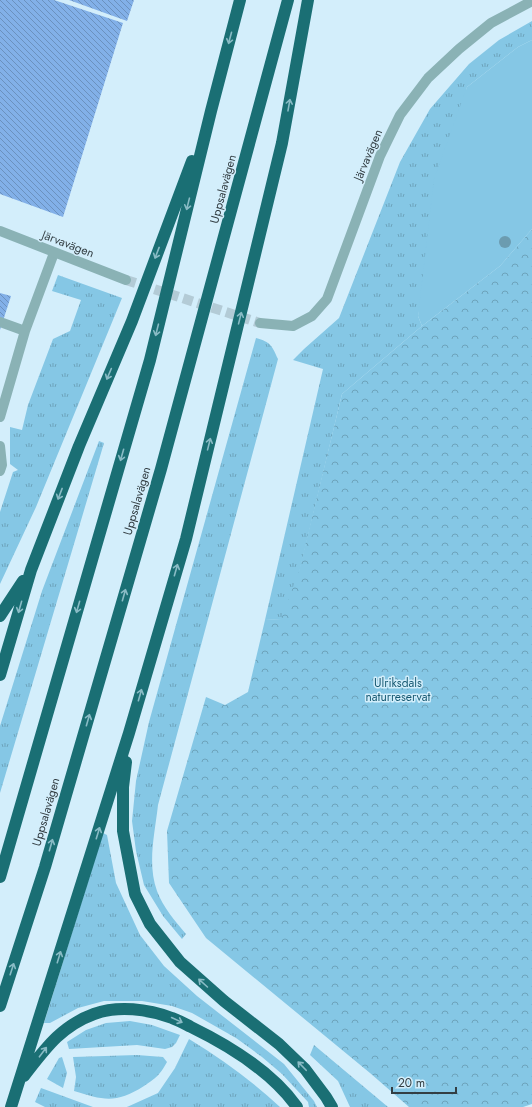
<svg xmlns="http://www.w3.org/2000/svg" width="532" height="1107" font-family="Jost,sans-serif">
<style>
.grass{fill:url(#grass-tufts)}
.forest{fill:url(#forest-crowns)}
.pitch{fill:#85c7e5}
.building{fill:url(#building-back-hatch)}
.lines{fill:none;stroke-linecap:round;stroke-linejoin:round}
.minor-tunnel{stroke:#b3cbd6;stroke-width:10;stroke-dasharray:10 5;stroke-linecap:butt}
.service{stroke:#8ab2b5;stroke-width:10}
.minor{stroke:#8ab2b5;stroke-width:10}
.motorway{stroke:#1a6f74;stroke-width:12}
.tree{fill:#6c9cb0}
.oneway{stroke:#89bbc5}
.labels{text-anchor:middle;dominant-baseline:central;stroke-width:3;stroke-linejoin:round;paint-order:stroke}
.street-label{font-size:12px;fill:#333e43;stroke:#d3eefb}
.park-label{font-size:12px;fill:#175972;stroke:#d3eefb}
</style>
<defs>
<pattern id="grass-tufts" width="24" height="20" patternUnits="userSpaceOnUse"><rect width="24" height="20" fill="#85c7e5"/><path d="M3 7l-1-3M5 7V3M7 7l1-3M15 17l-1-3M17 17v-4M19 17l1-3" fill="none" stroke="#6da3bb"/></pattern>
<pattern id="forest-crowns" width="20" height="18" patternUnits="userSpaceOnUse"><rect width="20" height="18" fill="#85c7e5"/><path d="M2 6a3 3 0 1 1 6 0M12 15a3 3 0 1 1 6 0" fill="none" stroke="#6da3bb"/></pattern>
<pattern id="building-back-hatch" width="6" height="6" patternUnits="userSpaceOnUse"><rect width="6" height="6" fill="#82b0e8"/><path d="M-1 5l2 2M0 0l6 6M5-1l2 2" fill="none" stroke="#6b91be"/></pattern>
</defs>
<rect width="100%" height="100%" fill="#d3eefb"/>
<path class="grass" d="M 532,21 L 532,40 L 518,47 L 467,87 L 418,316 L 422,326 L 342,394 L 288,619 L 265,620 L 323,369 L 293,360 L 304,349 L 339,318 L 400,162 L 430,109 L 469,64 L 499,40 Z
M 58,275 L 122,298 L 36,507 L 0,584 L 0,512 L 13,472 L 18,470 L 10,464 L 10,427 L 22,430 L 28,405 L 53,339 L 70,331 L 81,300 L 52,291 Z
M 256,338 C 271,342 272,346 278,359 L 158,805 C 155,833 147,864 157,891 C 163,907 175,921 186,934 L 182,939 L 163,916 L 144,885 L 136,851 L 132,821 L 136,781 L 149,722 Z
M 99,441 L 104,443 L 0,793 L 0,726 L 42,591 Z
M 103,833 L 107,835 L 116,883 L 140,935 L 164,966 L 197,996 L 284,1064 L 314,1101 L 317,1107 L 309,1107 L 308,1102 L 282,1074 L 262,1057 L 236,1038 L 192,1013 L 172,1006 L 142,1001 L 104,1001 L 78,1008 L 50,1023 L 44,1023 Z
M 130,1021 L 152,1025 L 180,1035 L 176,1043 L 172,1047 L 165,1049 L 137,1045 L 69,1049 L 67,1042 L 86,1030 L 106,1023 Z
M 189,1039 C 222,1059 252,1081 280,1107 L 127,1107 L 158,1093 L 175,1068 Z
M 314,1045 L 388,1107 L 350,1107 L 338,1081 L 310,1055 Z
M 137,1055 L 163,1057 L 167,1062 C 159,1076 157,1077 144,1086 C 116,1104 103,1100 74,1091 L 76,1077 L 73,1057 Z
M 62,1057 L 67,1073 L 63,1088 L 47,1079 L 59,1058 Z
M 41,1088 L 93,1107 L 45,1107 L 35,1102 Z"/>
<path class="forest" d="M 532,229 L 532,1104 L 523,1107 L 409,1107 L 370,1073 L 206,938 L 169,883 L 167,831 L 206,697 L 225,705 L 248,692 L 265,620 L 281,619 L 299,571 L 342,394 L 422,326 L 500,266 Z"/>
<path class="pitch" d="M 532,40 L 532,229 L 500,266 L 422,326 L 418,316 L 434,179 L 467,87 L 518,47 Z"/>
<path class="building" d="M 0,0 L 54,0 L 123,23 L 63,217 L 0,194 Z
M 69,0 L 134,0 L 127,21 Z
M 0,293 L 11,296 L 0,330 Z"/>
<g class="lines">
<path class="minor-tunnel" d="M 126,280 L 260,323"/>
<path class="service" d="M 0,322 L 25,331
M 0,417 L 25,331 L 54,253
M 0,446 L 2,465 L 0,471"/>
<path class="minor" d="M 0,231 L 126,280
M 260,323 L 293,326 L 312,316 L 327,299 L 380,156 L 400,115 L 428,78 L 459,49 L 491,23 L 532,1"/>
<path class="motorway" d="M 0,616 L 23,581
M 0,675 L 31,570 L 79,446 L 132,321 L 192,161
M 126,762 L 123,787 L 123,831 L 135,894 L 150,924 L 180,962 L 224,1001 L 279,1044 L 305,1069 L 326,1097 L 332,1107
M 0,877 L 150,360 L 211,111 L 240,0
M 0,1006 L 45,867 L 161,469 L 288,0
M 24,1076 C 45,1049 61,1026 94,1014 C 118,1005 148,1009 172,1018 C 178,1020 185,1024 191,1027 C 230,1046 272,1072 297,1107
M 11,1107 L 129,733 L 186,539 L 282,143 L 308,0"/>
</g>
<circle class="tree" cx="505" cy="242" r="6"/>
<defs><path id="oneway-shaft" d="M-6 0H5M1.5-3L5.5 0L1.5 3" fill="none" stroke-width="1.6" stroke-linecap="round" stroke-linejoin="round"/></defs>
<g class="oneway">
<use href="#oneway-shaft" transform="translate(230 38) rotate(105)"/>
<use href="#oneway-shaft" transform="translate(289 105) rotate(-80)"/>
<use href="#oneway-shaft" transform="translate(188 204) rotate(104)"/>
<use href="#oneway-shaft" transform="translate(157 253) rotate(111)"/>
<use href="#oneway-shaft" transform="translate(240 318) rotate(-76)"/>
<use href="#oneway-shaft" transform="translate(157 330) rotate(104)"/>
<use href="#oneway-shaft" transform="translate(109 374) rotate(113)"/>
<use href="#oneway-shaft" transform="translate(209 444) rotate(-76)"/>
<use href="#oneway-shaft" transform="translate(122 455) rotate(106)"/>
<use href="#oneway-shaft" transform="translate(60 494) rotate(111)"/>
<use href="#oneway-shaft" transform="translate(176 570) rotate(-74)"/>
<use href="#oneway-shaft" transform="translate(124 595) rotate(-74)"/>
<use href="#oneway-shaft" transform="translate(20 607) rotate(106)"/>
<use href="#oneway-shaft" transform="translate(78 607) rotate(106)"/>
<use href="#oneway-shaft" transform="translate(140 695) rotate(-74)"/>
<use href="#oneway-shaft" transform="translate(88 720) rotate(-74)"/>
<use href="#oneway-shaft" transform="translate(98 833) rotate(-73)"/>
<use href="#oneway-shaft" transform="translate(51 845) rotate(-74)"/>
<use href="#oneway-shaft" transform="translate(59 957) rotate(-73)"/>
<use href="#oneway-shaft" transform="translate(12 969) rotate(-72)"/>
<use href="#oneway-shaft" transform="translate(203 983) rotate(-138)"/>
<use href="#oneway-shaft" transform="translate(177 1020) rotate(25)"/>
<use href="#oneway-shaft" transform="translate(43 1052) rotate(-53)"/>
<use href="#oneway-shaft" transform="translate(302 1066) rotate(-134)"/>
</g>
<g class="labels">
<g class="street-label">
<text transform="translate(368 155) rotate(-67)">Järvavägen</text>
<text transform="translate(223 189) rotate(-75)">Uppsalavägen</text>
<text transform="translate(68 244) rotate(21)">Järvavägen</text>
<text transform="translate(137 501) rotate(-74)">Uppsalavägen</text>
<text transform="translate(46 812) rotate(-74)">Uppsalavägen</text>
</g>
<g class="park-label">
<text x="398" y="683">Ulriksdals<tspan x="398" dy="14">naturreservat</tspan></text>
</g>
</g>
<path d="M392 1087v6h64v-6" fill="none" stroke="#333e43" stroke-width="2"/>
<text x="398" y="1087" font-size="12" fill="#333e43" stroke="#d3eefb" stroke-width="3" paint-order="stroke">20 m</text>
</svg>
